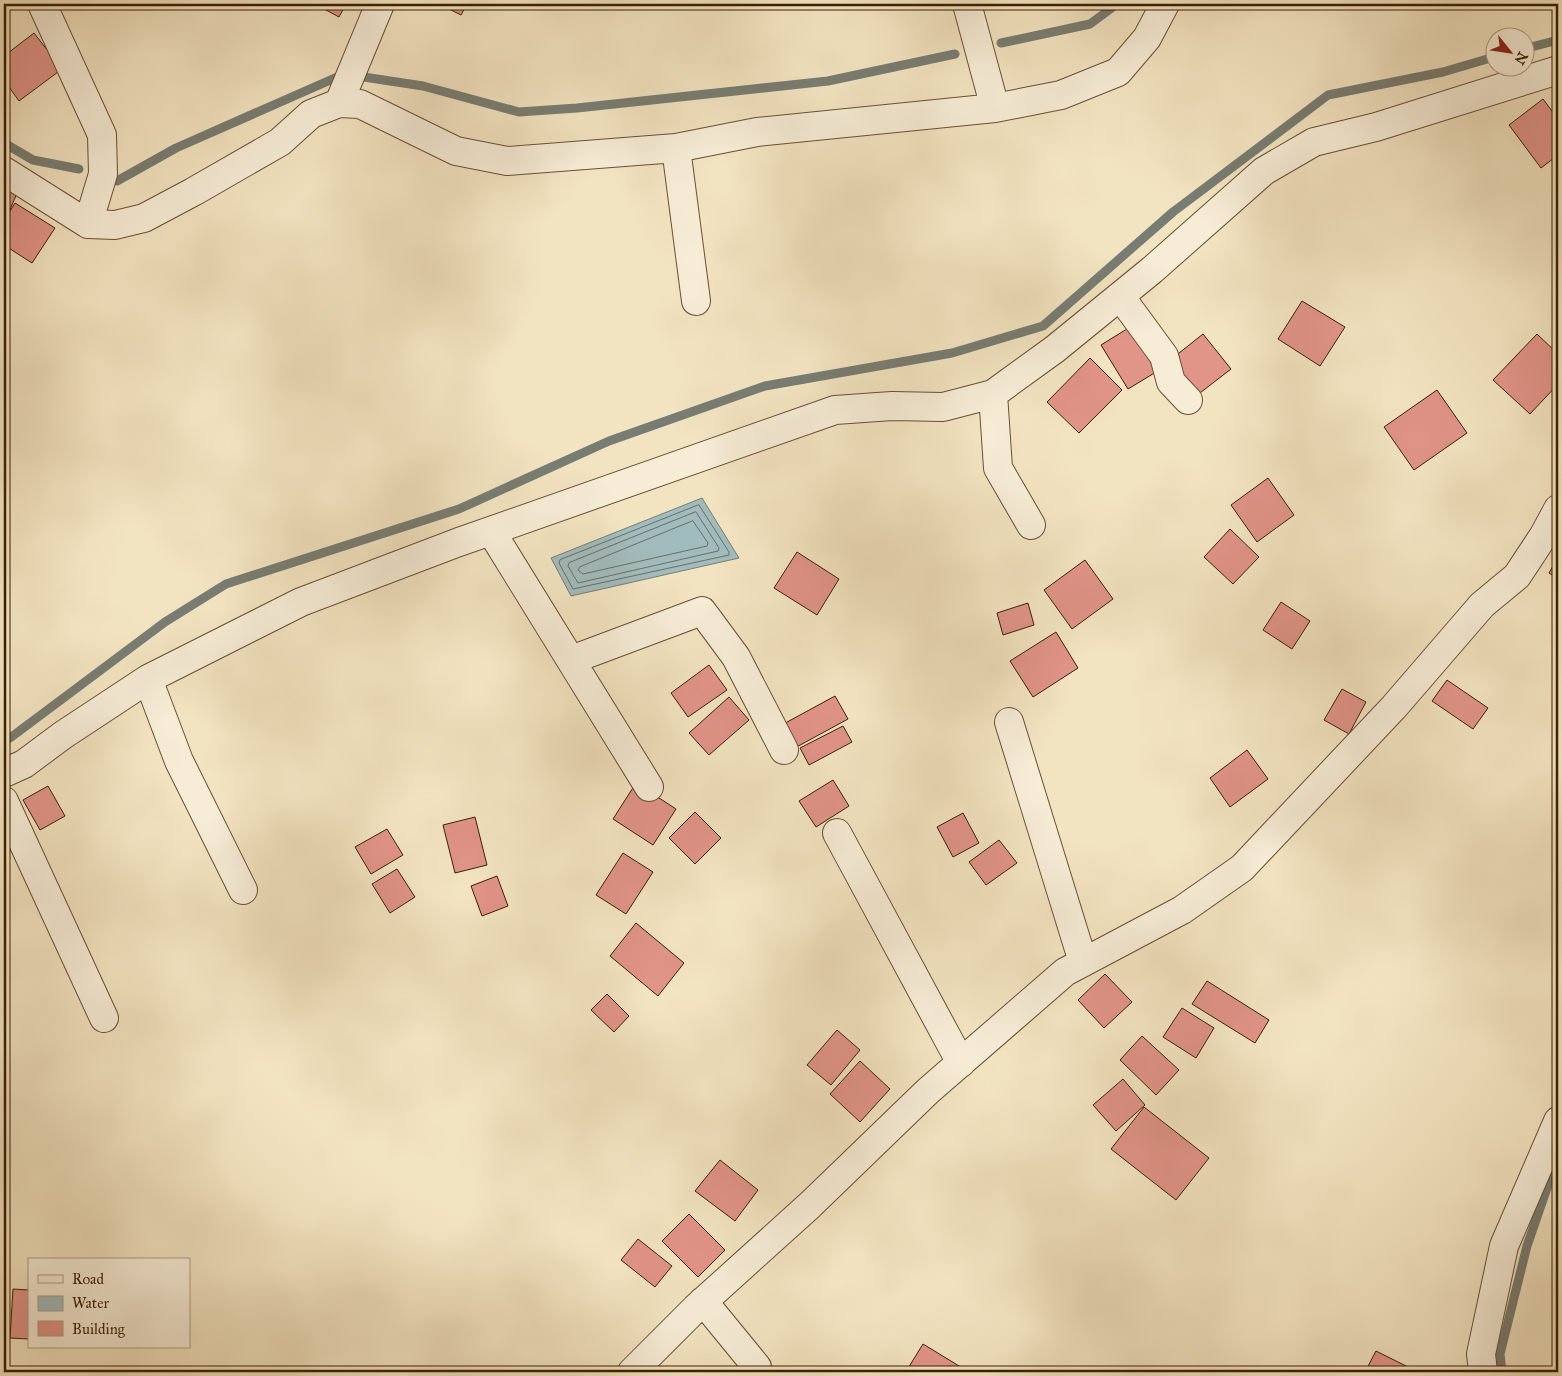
<svg xmlns="http://www.w3.org/2000/svg" width="1562" height="1376" font-family="'IM FELL Great Primer',serif">
<style>
.water{fill:#a1bcbe;stroke:#787d73}
.lines{fill:none;stroke-linecap:round;stroke-linejoin:round}
.shore{stroke:#6e6e60;stroke-width:1}
.stream{stroke:#787d73;stroke-width:9}
.building{fill:#e19488;stroke:#3a1f03}
.minor-casing{stroke:#685032;stroke-width:30}
.minor{stroke:#f7edd7;stroke-width:28}
</style>
<rect width="100%" height="100%" fill="#f3e4c1"/>
<filter id="stains"><feTurbulence type="fractalNoise" baseFrequency=".004" numOctaves="4"/><feColorMatrix values="0 0 0 0 .2 0 0 0 0 .09 0 0 0 0 .02 0 0 0 .5 -.17"/></filter>
<radialGradient id="worn" r=".72"><stop offset=".6" stop-color="#630" stop-opacity="0"/><stop offset="1" stop-color="#630" stop-opacity=".3"/></radialGradient>
<path class="water" d="M 702,498 L 739,558 L 571,596 L 551,558 Z"/>
<g class="lines">
<path class="shore" d="M 699,505 L 729,552 L 729,555 L 573,589 L 559,563 L 560,560 Z
M 696,512 L 719,548 L 718,551 L 578,583 L 568,566 L 569,563 Z
M 693,521 L 708,543 L 707,546 L 583,574 L 578,570 L 580,567 Z"/>
<path class="stream" d="M 1001,43 L 1090,24 L 1117,4
M 1524,49 L 1558,40
M 4,143 L 33,160 L 79,169
M 117,181 L 176,148 L 344,74 L 423,86 L 519,112 L 577,108 L 828,81 L 955,54
M 4,739 L 10,738 L 165,622 L 226,584 L 459,509 L 609,441 L 765,386 L 952,353 L 1043,326 L 1173,212 L 1328,95 L 1443,72 L 1494,57
M 1502,1372 L 1500,1354 L 1527,1246 L 1558,1156"/>
</g>
<path class="building" d="M 4,4 L 17,4 L 4,10 Z
M 315,4 L 346,4 L 339,17 Z
M 439,4 L 467,4 L 461,15 Z
M 34,33 L 62,69 L 19,101 L 4,80 L 4,56 Z
M 1543,99 L 1558,119 L 1558,155 L 1541,168 L 1509,125 Z
M 4,187 L 17,193 L 9,212 L 4,209 Z
M 15,203 L 55,228 L 32,263 L 4,245 L 4,221 Z
M 1302,301 L 1345,327 L 1320,366 L 1278,339 Z
M 1135,324 L 1161,369 L 1128,389 L 1101,345 Z
M 1203,334 L 1231,369 L 1196,396 L 1169,361 Z
M 1537,334 L 1558,354 L 1558,384 L 1530,414 L 1493,380 Z
M 1090,358 L 1122,390 L 1079,433 L 1047,402 Z
M 1437,390 L 1467,433 L 1414,470 L 1384,427 Z
M 1268,478 L 1294,515 L 1257,542 L 1231,505 Z
M 1230,529 L 1259,557 L 1233,584 L 1204,557 Z
M 797,552 L 839,579 L 817,615 L 774,588 Z
M 1558,557 L 1558,579 L 1549,573 Z
M 1085,560 L 1113,599 L 1072,629 L 1044,590 Z
M 1281,602 L 1310,621 L 1292,649 L 1263,630 Z
M 1028,603 L 1034,625 L 1003,635 L 997,613 Z
M 1056,632 L 1078,668 L 1033,697 L 1010,661 Z
M 709,665 L 727,690 L 688,717 L 671,693 Z
M 1447,680 L 1488,708 L 1473,729 L 1432,701 Z
M 1342,689 L 1366,702 L 1349,734 L 1324,720 Z
M 835,696 L 848,719 L 791,750 L 778,727 Z
M 729,697 L 749,720 L 709,755 L 689,733 Z
M 843,726 L 852,742 L 809,765 L 800,748 Z
M 1247,750 L 1268,779 L 1230,807 L 1210,778 Z
M 833,780 L 849,806 L 816,827 L 799,801 Z
M 636,783 L 676,809 L 653,845 L 613,819 Z
M 48,786 L 65,816 L 40,830 L 23,800 Z
M 695,812 L 721,838 L 695,864 L 669,838 Z
M 963,813 L 979,843 L 953,857 L 937,827 Z
M 475,817 L 487,865 L 455,873 L 443,825 Z
M 387,829 L 403,855 L 371,874 L 355,847 Z
M 999,840 L 1017,863 L 986,885 L 969,862 Z
M 623,853 L 653,872 L 626,914 L 596,895 Z
M 397,869 L 415,897 L 390,913 L 372,884 Z
M 497,876 L 508,906 L 482,916 L 471,886 Z
M 636,923 L 684,963 L 658,996 L 610,956 Z
M 1105,974 L 1132,1002 L 1104,1028 L 1078,1000 Z
M 1207,981 L 1269,1020 L 1255,1043 L 1192,1004 Z
M 607,994 L 629,1016 L 614,1032 L 591,1010 Z
M 1182,1008 L 1214,1028 L 1196,1058 L 1163,1037 Z
M 837,1030 L 860,1050 L 831,1085 L 807,1065 Z
M 1142,1036 L 1179,1070 L 1156,1095 L 1120,1060 Z
M 860,1061 L 890,1089 L 860,1122 L 830,1094 Z
M 1123,1079 L 1145,1105 L 1116,1131 L 1093,1105 Z
M 1144,1107 L 1209,1158 L 1176,1200 L 1111,1149 Z
M 720,1160 L 758,1190 L 735,1221 L 695,1191 Z
M 689,1214 L 725,1250 L 698,1277 L 662,1241 Z
M 638,1239 L 672,1266 L 655,1287 L 621,1260 Z
M 13,1289 L 29,1290 L 29,1339 L 10,1338 Z
M 923,1344 L 964,1369 L 961,1372 L 912,1372 L 907,1370 Z
M 1376,1351 L 1418,1372 L 1365,1372 Z"/>
<g class="lines">
<defs>
<path id="minor" d="M 42,4 L 102,135 L 103,174 L 88,224
M 967,4 L 995,108
M 339,103 L 380,4
M 676,148 L 696,301
M 4,171 L 88,224 L 115,225 L 144,218 L 193,192 L 280,142 L 311,114 L 339,103 L 360,104 L 456,151 L 507,161 L 676,148 L 757,132 L 995,108 L 1061,95 L 1118,72 L 1147,38 L 1165,4
M 1120,296 L 1164,356 L 1171,382 L 1188,400
M 993,394 L 998,468 L 1031,525
M 491,531 L 649,787
M 571,660 L 702,611 L 736,657 L 784,750
M 148,679 L 179,761 L 243,890
M 1009,722 L 1083,962
M 4,773 L 24,764 L 63,735 L 148,679 L 301,602 L 459,542 L 835,410 L 892,406 L 943,407 L 993,394 L 1055,349 L 1152,270 L 1264,171 L 1314,142 L 1376,127 L 1558,70
M 4,801 L 104,1018
M 837,833 L 961,1063
M 703,1301 L 757,1367
M 632,1372 L 696,1308 L 810,1205 L 928,1091 L 1065,972 L 1182,910 L 1242,868 L 1394,707 L 1482,605 L 1517,576 L 1544,535 L 1558,509
M 1483,1372 L 1481,1354 L 1504,1246 L 1558,1121"/>
</defs>
<use href="#minor" class="minor-casing"/>
<use href="#minor" class="minor"/>
</g>
<rect width="1562" height="1376" fill="none" stroke="#f3e4c1" stroke-width="20"/>
<rect x="5" y="5" width="1552" height="1366" fill="none" stroke="#3a1f03" stroke-width="2.5"/>
<rect x="10" y="10" width="1542" height="1356" fill="none" stroke="#3a1f03"/>
<rect x="28" y="1258" width="162" height="90" fill="#f7edd7" stroke="#ab9b82"/>
<rect x="38" y="1275" width="25" height="8" fill="#f7edd7" stroke="#ab9b82"/>
<text x="72" y="1284" font-size="15" fill="#3a1f03">Road</text>
<rect x="38" y="1296" width="25" height="15" fill="#a1bcbe" stroke="#ab9b82"/>
<text x="72" y="1308" font-size="15" fill="#3a1f03">Water</text>
<rect x="38" y="1321" width="25" height="15" fill="#e19488" stroke="#ab9b82"/>
<text x="72" y="1334" font-size="15" fill="#3a1f03">Building</text>
<g transform="translate(1510 52) rotate(120)"><circle r="24" fill="#f7edd7" stroke="#ab9b82"/>
<path d="M0-4L9 19L0 12L-9 19Z" fill="#8f2418"/>
<text y="-8" font-size="14" font-weight="bold" text-anchor="middle" fill="#3a1f03">N</text>
</g>
<rect width="100%" height="100%" filter="url(#stains)"/>
<rect width="100%" height="100%" fill="url(#worn)"/>
</svg>
